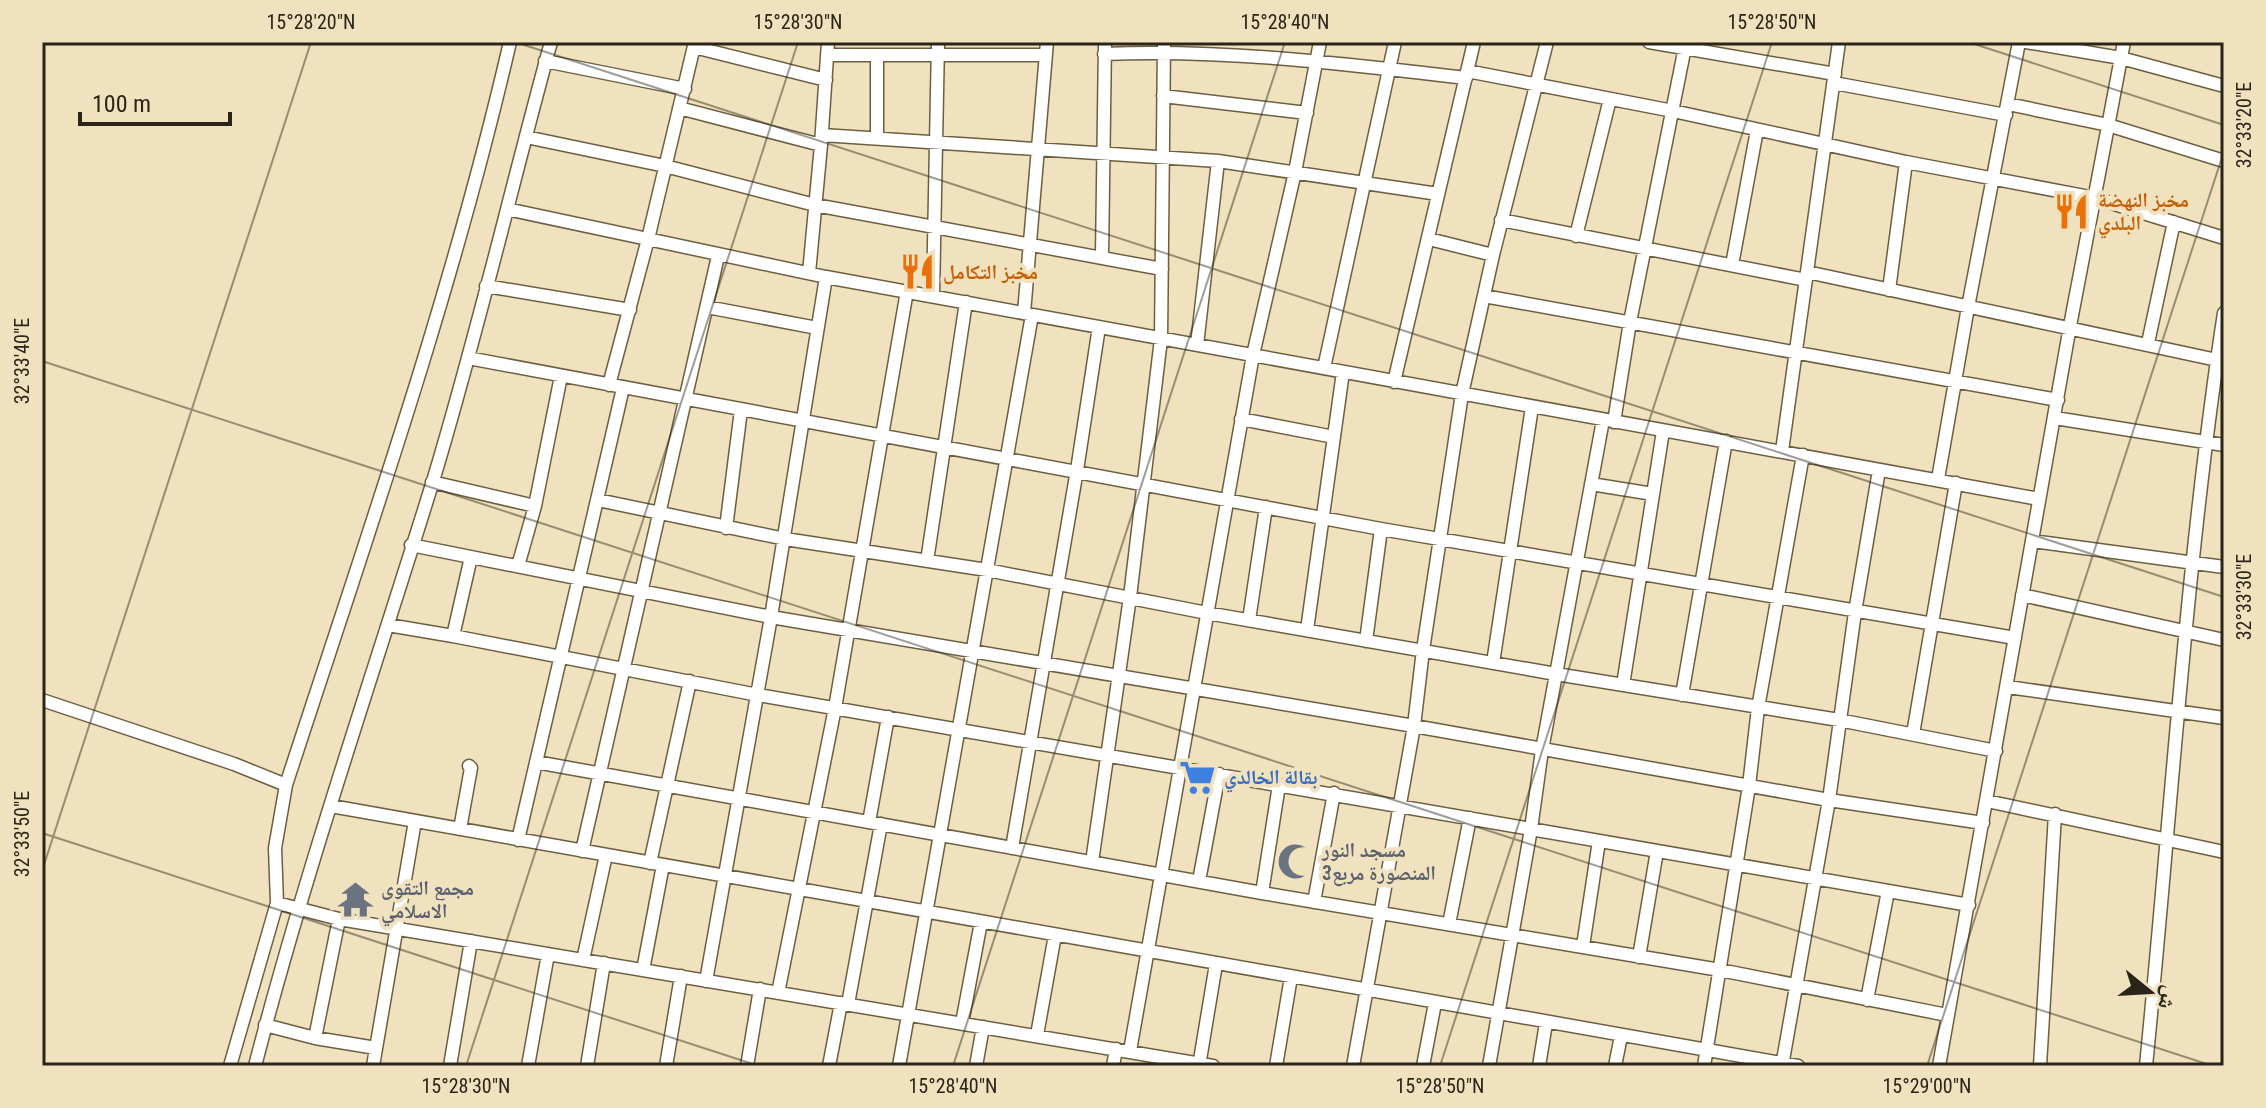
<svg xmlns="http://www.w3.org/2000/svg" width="2266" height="1108" font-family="'Roboto Condensed','Noto Naskh Arabic',sans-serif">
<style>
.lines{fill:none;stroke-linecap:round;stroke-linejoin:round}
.minor-casing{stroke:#6c5f40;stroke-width:15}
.minor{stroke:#fff;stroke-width:12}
.ticks{fill:none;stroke:#2a2518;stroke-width:2;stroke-opacity:0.45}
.labels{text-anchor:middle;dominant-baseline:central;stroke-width:8;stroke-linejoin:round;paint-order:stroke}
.food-label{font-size:20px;font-weight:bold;fill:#c56008;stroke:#f1e2bf;text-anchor:start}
.shop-label{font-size:20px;font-weight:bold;fill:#366cbe;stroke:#f1e2bf;text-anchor:start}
.worship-label{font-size:20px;font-weight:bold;fill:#5b616d;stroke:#f1e2bf;text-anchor:start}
.neatline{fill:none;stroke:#2a2518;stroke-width:3}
.ticks-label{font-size:20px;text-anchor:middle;fill:#2a2518}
</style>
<rect width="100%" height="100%" fill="#f1e2bf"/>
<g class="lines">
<defs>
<path id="minor" d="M 1649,42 L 1835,74
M 2026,42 L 2121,58 L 2224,86
M 694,47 L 826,80
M 1104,54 C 1225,49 1346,64 1466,78
M 827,55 L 1046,55
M 545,61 L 685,89
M 1467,71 L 1673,111 L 1906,162 L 2095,198 L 2224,238
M 1834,83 L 2006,115
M 1163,96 L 1307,113
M 2008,104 L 2108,125 L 2224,161
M 679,108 L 821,145
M 822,135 L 1218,161 L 1438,194
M 526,137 L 665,166 L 815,205 L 1162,269
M 877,138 L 877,55
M 507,209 L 826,277 L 2039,499
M 1501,220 L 1806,280
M 1576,236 L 1610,99
M 1429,239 L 1493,255
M 1102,257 L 1105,42
M 1732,265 L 1757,130
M 1807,272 L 2217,360
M 809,273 L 821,145 L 828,42
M 486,286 L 630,310
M 1889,290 L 1906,162
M 933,296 L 938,42
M 1484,296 L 2058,400
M 707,307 L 817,328
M 1024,313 L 1047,42
M 2148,343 L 2174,222
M 1197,345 L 1218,161
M 468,358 L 1381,529 L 2015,638
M 1324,368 L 1395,42
M 1394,382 L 1474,42
M 609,385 L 648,239 L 695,42
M 2055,418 L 2224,445
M 1241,419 L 1334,437
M 1614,422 L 1630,322 L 1686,42
M 1782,451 L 1839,42
M 1938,479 L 1968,307 L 2019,42
M 432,482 L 535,506
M 1591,484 L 1653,494
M 598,500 L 785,539 L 987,570 L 1207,613 L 1556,674 L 1839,720 L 1996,751
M 726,528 L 741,410
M 2032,541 L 2224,567
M 411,545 L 771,617 L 1414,726 L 1829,800 L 1983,823
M 927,561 L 966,302
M 518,566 L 535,506 L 561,376
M 2022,595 L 2224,640
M 1249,620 L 1266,507
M 388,625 L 453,636 L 471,557
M 1307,630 L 1343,372
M 453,636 L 758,695 L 1969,905
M 1366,641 L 1381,529
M 1493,663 L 1532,407
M 1623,685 L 1663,431
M 2008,687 L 2224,718
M 1682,695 L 1726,441
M 42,700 L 234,764 L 286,785
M 1913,734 L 1956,483
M 536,762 L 1262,893 L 1720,970 L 1947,1015
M 1987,801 L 2224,852
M 331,806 L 1798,1066
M 869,822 L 888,717
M 460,829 L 471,768 L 469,766
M 518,840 L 623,388
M 1012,848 L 1077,470 L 1099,327
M 582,851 L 718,256
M 1092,862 L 1130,597 L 1161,339 L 1164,42
M 650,863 L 690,681
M 1199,881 L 1219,774
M 1262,893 L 1279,785
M 1314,902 L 1334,793
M 277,903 L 339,919 L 1213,1066
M 1449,924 L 1470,818
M 1583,946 L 1599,841
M 1639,957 L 1657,851
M 583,960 L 606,855
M 643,970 L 663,865
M 706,981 L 771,617 L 826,277
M 778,993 L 835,708 L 907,291
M 1867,1000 L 1888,891
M 848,1004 L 881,824
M 962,1023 L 981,922
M 265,1025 L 315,1038 L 376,1048
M 1037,1035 L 1055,935
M 315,1038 L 339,919
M 1130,1051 L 1253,355 L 1295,172 L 1320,42
M 230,1066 L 277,903 L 275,848 L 286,785 C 366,539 452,294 510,42
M 255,1066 C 306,869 373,675 433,481 C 477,336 511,188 551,42
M 373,1066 L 415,821
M 450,1066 L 471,941
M 528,1066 L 548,954
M 587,1066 L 604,963
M 666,1066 L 681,976
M 747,1066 L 760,989
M 829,1066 L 841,1003
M 899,1066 L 1032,315
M 976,1066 L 983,1027
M 1113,1066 L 1116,1049
M 1199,1066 L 1216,964
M 1276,1066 L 1291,977
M 1353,1066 L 1414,726 L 1423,650 L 1462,394 L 1493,255 L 1547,42
M 1423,1066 L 1435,1003
M 1489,1066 L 1531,829 L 1542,750 L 1603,420
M 1539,1066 L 1546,1023
M 1615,1066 L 1621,1036
M 1704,1066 L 1749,786 L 1758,708 L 1803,455
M 1782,1066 L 1829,800 L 1855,612 L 1879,470
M 1939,1066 L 2070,326 L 2124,42
M 2040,1066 L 2055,814
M 2146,1066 C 2171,815 2186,562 2224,313"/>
</defs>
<use href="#minor" class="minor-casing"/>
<use href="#minor" class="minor"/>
</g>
<path class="ticks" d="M 515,42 L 2224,597M 1968,42 L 2224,125M 42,361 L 2213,1066M 42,833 L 759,1066M 42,871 L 311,42M 466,1066 L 798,42M 953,1066 L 1285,42M 1440,1066 L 1772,42M 1927,1066 L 2224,151"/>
<defs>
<symbol id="restaurant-bare" viewBox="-9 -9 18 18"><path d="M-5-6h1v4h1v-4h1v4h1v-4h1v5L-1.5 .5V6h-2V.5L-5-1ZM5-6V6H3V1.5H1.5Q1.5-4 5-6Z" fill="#e8710a" stroke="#f1e2bf" stroke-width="2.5" paint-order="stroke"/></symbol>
<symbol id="supermarket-bare" viewBox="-9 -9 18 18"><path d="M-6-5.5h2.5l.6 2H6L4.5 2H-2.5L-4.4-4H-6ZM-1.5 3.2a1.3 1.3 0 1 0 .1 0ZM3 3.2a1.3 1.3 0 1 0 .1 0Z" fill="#3f7fe0" stroke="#f1e2bf" stroke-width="2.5" paint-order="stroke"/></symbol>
<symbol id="mosque-bare" viewBox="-9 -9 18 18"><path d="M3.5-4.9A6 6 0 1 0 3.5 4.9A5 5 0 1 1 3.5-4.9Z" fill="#6b7280" stroke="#f1e2bf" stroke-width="2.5" paint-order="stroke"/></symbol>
<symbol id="temple-bare" viewBox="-9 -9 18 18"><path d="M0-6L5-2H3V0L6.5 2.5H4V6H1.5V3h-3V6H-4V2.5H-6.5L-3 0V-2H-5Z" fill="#6b7280" stroke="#f1e2bf" stroke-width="2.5" paint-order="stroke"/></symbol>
</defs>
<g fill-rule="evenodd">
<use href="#restaurant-bare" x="2046" y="186" width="51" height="51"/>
<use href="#restaurant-bare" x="892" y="246" width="51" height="51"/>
<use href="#supermarket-bare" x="1172" y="752" width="51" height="51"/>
<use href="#mosque-bare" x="1270" y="836" width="51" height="51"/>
<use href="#temple-bare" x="330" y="874" width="51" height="51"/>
</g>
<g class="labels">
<g class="food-label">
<text x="2098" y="200">مخبز النهضة<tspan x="2098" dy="23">البلدي</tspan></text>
<text x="943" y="272">مخبز التكامل</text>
</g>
<g class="shop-label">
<text x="1224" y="777">بقالة الخالدي</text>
</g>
<g class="worship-label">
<text x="1322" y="850">مسجد النور<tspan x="1322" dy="23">المنصورة مربع3</tspan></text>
<text x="381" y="888">مجمع التقوى<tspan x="381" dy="23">الاسلامي</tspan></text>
</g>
</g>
<rect width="2266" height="1108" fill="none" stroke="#f1e2bf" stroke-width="88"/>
<g transform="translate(2150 992) rotate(108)" stroke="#f1e2bf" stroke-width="6" paint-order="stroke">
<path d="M0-6L14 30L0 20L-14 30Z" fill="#2a2518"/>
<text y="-12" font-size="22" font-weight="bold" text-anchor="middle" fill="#2a2518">ش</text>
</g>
<path d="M80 112v12h150v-12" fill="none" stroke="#2a2518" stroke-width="4"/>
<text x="92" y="112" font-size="24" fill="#2a2518" stroke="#f1e2bf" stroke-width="6" paint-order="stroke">100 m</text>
<rect x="44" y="44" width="2178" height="1020" class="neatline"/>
<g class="ticks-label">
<text x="311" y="29">15°28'20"N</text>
<text x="798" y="29">15°28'30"N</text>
<text x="1285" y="29">15°28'40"N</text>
<text x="1772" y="29">15°28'50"N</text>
<text transform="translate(2244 125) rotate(-90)" y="7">32°33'20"E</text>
<text transform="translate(22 361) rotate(-90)" y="7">32°33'40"E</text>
<text transform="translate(2244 597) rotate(-90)" y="7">32°33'30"E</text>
<text transform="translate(22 834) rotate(-90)" y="7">32°33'50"E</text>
<text x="466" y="1093">15°28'30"N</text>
<text x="953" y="1093">15°28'40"N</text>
<text x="1440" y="1093">15°28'50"N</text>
<text x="1927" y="1093">15°29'00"N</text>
</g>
</svg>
